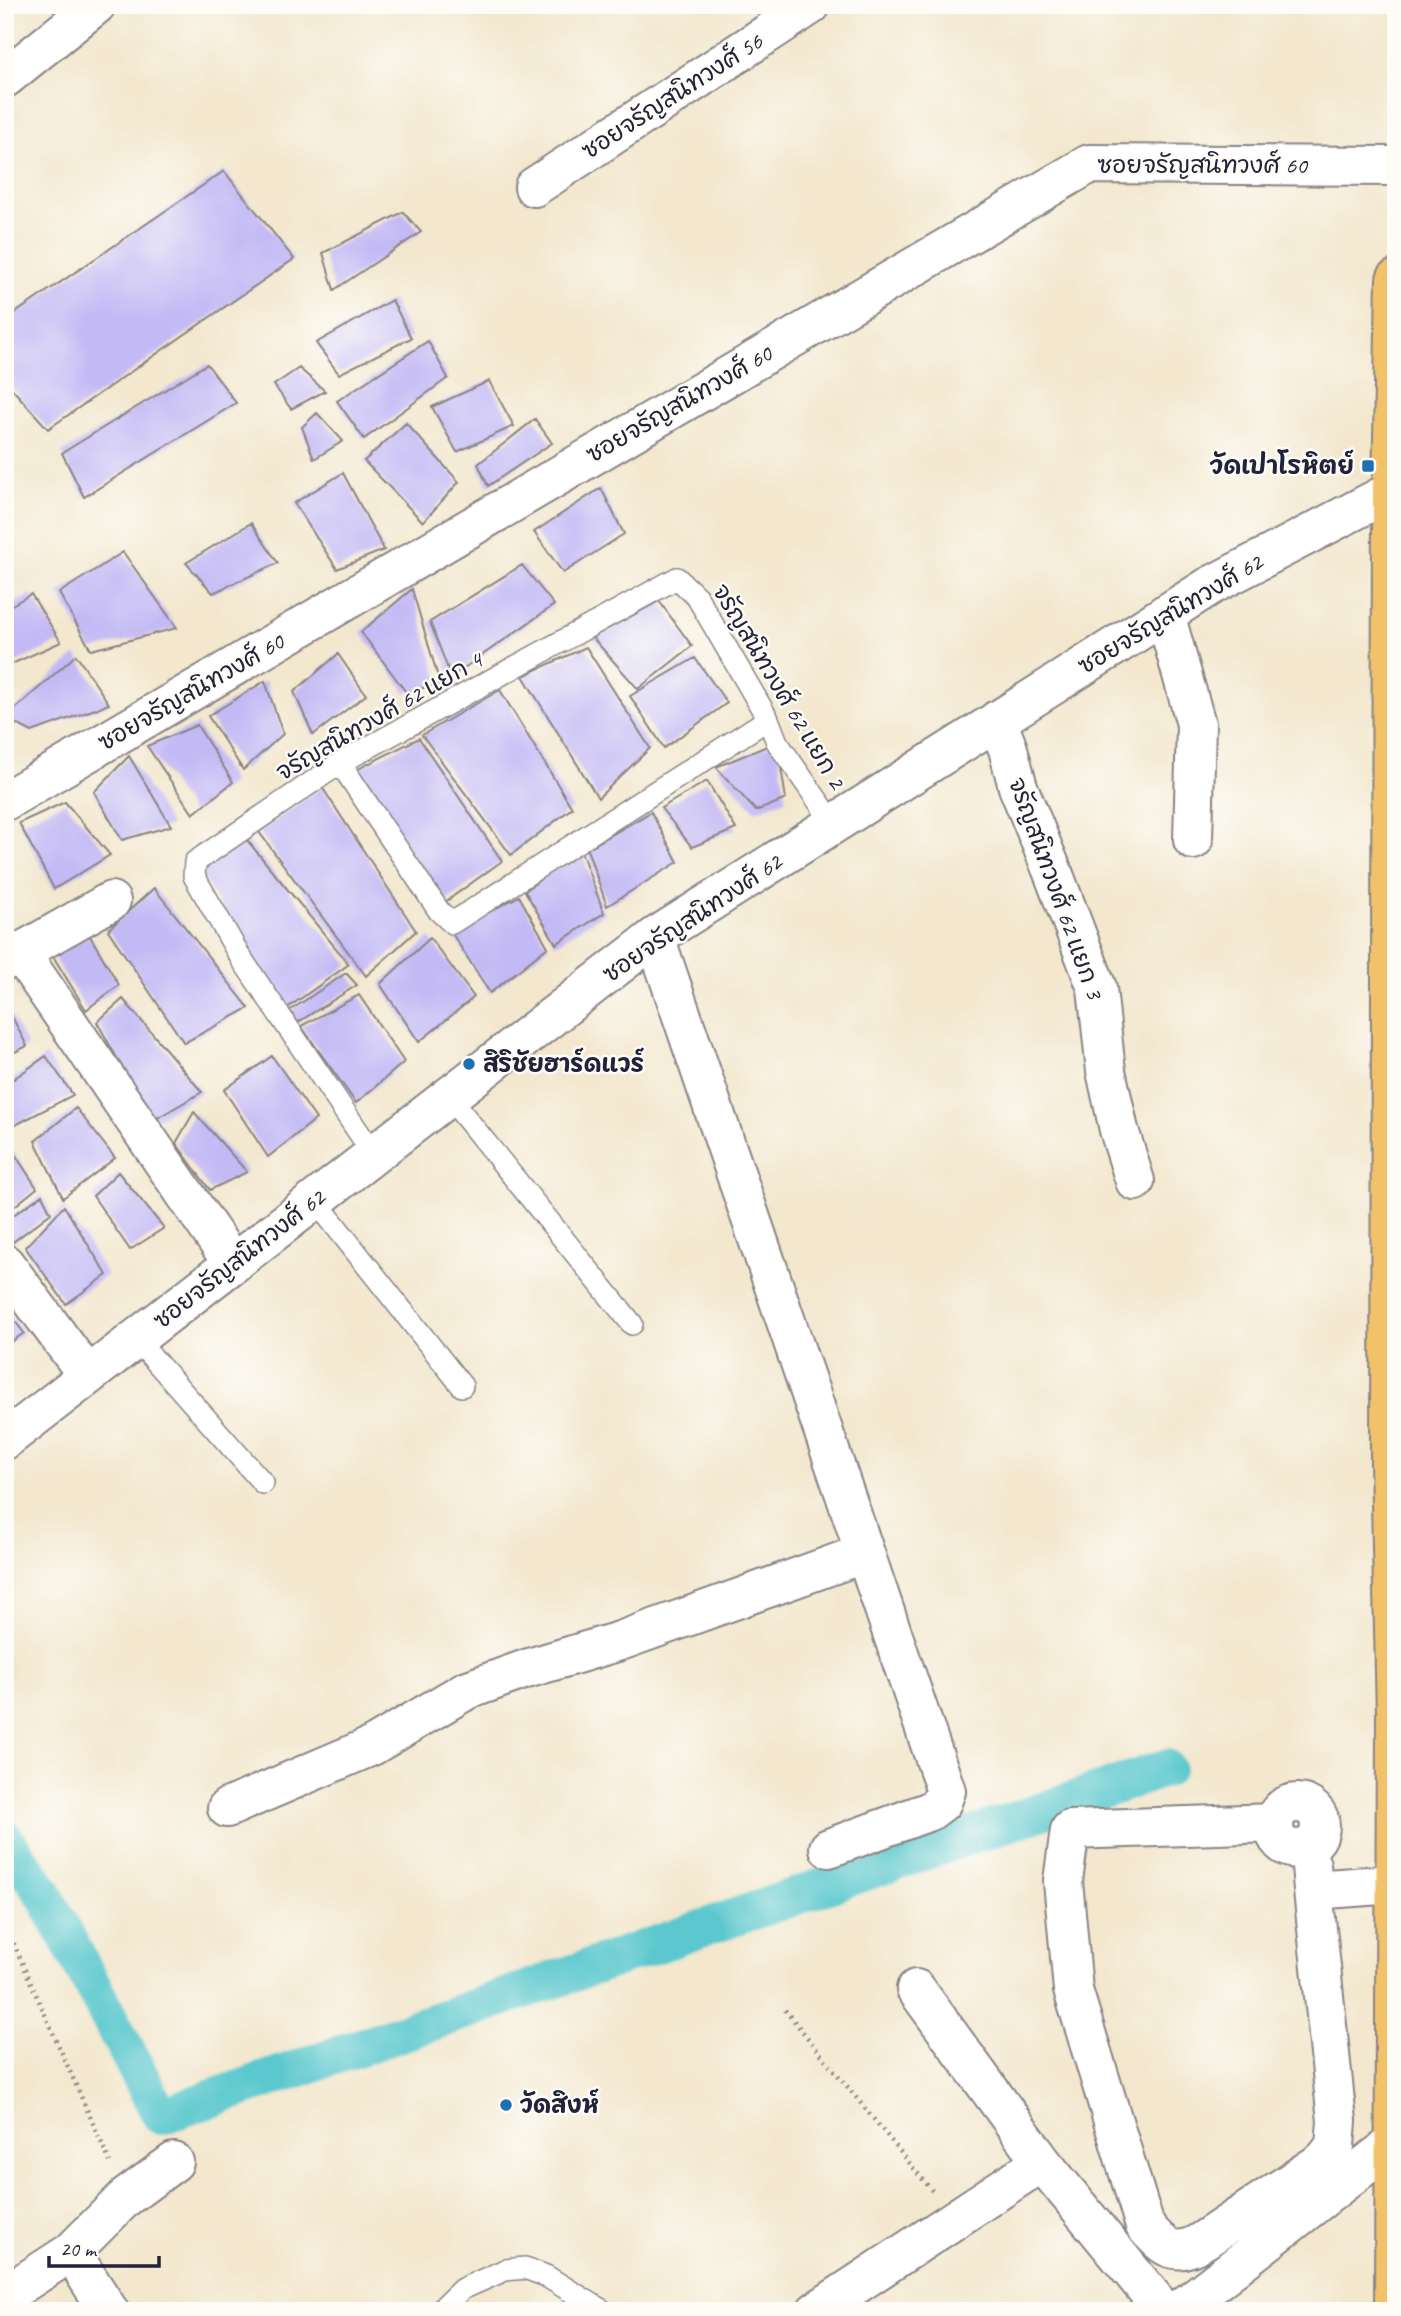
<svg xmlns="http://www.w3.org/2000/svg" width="1401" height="2316" font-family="Caveat,'Playpen Sans Thai',sans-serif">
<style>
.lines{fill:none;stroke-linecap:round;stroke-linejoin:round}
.canal{stroke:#5ac8ce;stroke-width:38}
.building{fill:#c3b9f5}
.lane-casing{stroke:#8a8484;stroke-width:24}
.street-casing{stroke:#8a8484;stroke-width:42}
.primary-casing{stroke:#8a8484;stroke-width:42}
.path{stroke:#8a8484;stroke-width:4.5;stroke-dasharray:2 5;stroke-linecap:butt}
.lane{stroke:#fff;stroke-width:21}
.street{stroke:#fff;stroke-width:38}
.primary{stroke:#f2c26a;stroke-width:38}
.poi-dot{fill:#1f6fb2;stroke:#fdfcf7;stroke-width:2.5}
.labels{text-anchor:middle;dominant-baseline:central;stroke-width:5;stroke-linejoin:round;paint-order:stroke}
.street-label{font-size:24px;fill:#22223b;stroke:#fdfcf7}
.poi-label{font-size:24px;font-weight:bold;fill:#22223b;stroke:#fdfcf7;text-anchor:start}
</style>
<rect width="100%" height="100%" fill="#fdfcf7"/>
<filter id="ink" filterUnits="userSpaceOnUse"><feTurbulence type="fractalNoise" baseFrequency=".0143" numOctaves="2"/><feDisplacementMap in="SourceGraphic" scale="14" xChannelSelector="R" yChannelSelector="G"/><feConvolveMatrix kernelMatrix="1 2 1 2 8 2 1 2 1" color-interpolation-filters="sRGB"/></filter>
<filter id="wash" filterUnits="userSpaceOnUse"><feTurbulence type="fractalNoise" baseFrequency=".00686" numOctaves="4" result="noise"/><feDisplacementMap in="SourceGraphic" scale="28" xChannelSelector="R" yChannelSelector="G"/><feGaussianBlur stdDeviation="1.57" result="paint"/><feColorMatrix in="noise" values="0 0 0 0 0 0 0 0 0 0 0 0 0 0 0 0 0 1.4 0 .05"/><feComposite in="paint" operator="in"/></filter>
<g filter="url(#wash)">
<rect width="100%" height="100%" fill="#f3e7ce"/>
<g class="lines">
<path class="canal" d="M 5,1839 L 44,1894 L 161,2116 L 1166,1768"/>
</g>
<g id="blocks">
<path class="building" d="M 224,171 L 294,259 L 48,429 L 5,381 L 5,320 Z
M 403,212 L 421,232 L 334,290 L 323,253 Z
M 392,300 L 411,338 L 339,374 L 316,343 Z
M 428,341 L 448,378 L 364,439 L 337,401 Z
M 207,364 L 236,403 L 84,497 L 62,453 Z
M 299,368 L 325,391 L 291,409 L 274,385 Z
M 489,381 L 514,426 L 457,452 L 432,407 Z
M 317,413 L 343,441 L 314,459 L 302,427 Z
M 535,419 L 552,443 L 488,486 L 478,464 Z
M 406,423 L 459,482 L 423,522 L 364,461 Z
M 343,473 L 384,550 L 337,569 L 294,503 Z
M 601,488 L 624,534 L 563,573 L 534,532 Z
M 251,523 L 278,563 L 213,593 L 186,563 Z
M 123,552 L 177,628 L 91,650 L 59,593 Z
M 522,565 L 554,605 L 451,677 L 430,622 Z
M 412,589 L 440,684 L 406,692 L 361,632 Z
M 31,594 L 61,642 L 5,667 L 5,609 Z
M 659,601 L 692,646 L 638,689 L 592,637 Z
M 586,647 L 650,748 L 598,798 L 523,676 Z
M 338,654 L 366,695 L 313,735 L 294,692 Z
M 76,655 L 109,704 L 32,732 L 5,718 Z
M 695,658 L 727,703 L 664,748 L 630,696 Z
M 265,681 L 283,734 L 243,770 L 208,716 Z
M 500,690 L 572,808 L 511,855 L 422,735 Z
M 197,725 L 233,782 L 193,814 L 147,746 Z
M 419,738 L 502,861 L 445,902 L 354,771 Z
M 777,742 L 786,799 L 756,811 L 716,767 Z
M 129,756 L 171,826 L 122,840 L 94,792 Z
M 707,781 L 736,829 L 692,847 L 661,808 Z
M 322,787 L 416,931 L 366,976 L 259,832 Z
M 65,802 L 110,855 L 54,889 L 19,823 Z
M 651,812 L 678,862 L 607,906 L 587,849 Z
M 247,840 L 349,964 L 279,1014 L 195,862 Z
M 580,849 L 604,913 L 556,944 L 525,891 Z
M 154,888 L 249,1008 L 184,1043 L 108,930 Z
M 519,896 L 548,947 L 490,993 L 451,932 Z
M 90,936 L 119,985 L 86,1010 L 51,953 Z
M 430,938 L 474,997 L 419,1042 L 380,984 Z
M 346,973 L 357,985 L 295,1024 L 289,1011 Z
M 359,995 L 404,1062 L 356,1103 L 301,1026 Z
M 123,999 L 202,1092 L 152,1121 L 97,1022 Z
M 5,1003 L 27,1046 L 5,1057 Z
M 46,1056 L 73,1095 L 6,1130 L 5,1085 Z
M 272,1056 L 316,1119 L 268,1157 L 224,1090 Z
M 76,1108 L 115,1158 L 63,1198 L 35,1141 Z
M 194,1112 L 247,1172 L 210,1190 L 176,1143 Z
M 5,1139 L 37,1188 L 5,1214 Z
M 118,1172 L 164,1228 L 130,1250 L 93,1196 Z
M 42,1195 L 51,1213 L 9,1245 L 5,1240 L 5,1221 Z
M 64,1206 L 107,1275 L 66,1304 L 25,1247 Z
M 5,1308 L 24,1333 L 5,1346 Z"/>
</g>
</g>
<g filter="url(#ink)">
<use href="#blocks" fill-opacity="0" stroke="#8a8484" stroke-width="2"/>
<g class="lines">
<defs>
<path id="lane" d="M 340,763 L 439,911 L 452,923 L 768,719
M 449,1097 L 632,1324
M 374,1155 L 241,958 L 194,876 L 195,862 L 340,763 L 677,578 L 697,597 L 768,719 L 777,742 L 834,824
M 315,1200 L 462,1386
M 136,1339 L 263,1483
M 439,2311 L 462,2289 L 505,2270 L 525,2268 L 546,2276 L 603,2311"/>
<path id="street" d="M 5,78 L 96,5
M 534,187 L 811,5
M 1165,614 L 1196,724 L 1193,840
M 997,720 L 1008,749 L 1018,787 L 1054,875 L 1097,988 L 1106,1071 L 1119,1130 L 1135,1181
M 5,801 L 1089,164 L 1396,166
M 655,937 L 946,1791 L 942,1802 L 930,1811 L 829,1848
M 19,951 L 233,1264
M 5,961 L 111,901
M 5,1264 L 88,1376
M 5,1440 L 655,937 L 1210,586 L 1392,491
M1274 1826a23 23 0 1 1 46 0a23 23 0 1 1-46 0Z
M 227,1808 L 372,1746 L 465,1691 L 526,1669 L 620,1641 L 865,1553
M 1274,1823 L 1070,1830 L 1063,1881 L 1073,1990 L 1145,2226 C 1165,2249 1176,2258 1204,2240 L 1324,2160 L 1335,2146 L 1337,2121 L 1313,1890
M 1311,1865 L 1313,1890 L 1395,1884
M 916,1989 L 1042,2162 L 1164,2311
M 71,2252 L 109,2311
M 5,2295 L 71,2252 L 125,2198 L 174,2162
M 816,2311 L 1042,2162
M 1178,2311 L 1394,2143"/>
<path id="primary" d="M 1396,279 L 1392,491 L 1390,1463 L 1396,1714
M 1394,2311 L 1396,1717"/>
</defs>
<use href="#lane" class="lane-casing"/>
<use href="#street" class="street-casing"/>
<use href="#primary" class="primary-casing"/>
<path class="path" d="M 5,1924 L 110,2162
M 785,2010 L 933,2192"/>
<use href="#lane" class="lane"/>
<use href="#street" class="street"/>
<use href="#primary" class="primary"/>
</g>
</g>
<g class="poi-dot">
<rect x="1361" y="459" width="14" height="14" rx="3.5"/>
<circle cx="469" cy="1064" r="7"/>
<circle cx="506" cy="2105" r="7"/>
</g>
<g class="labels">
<g class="street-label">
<text transform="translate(672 96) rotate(-33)">ซอยจรัญสนิทวงศ์ 56</text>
<text x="1202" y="165">ซอยจรัญสนิทวงศ์ 60</text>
<text transform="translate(679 404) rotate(-30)">ซอยจรัญสนิทวงศ์ 60</text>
<text transform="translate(1170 614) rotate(-31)">ซอยจรัญสนิทวงศ์ 62</text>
<text transform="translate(779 686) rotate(59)">จรัญสนิทวงศ์ 62 แยก 2</text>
<text transform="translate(191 692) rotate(-30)">ซอยจรัญสนิทวงศ์ 60</text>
<text transform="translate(379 716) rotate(-30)">จรัญสนิทวงศ์ 62 แยก 4</text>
<text transform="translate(1056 888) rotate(70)">จรัญสนิทวงศ์ 62 แยก 3</text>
<text transform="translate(692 918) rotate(-34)">ซอยจรัญสนิทวงศ์ 62</text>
<text transform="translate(239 1259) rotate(-38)">ซอยจรัญสนิทวงศ์ 62</text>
</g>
<g class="poi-label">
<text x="1354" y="466" text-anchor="end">วัดเปาโรหิตย์</text>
<text x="483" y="1064">สิริชัยฮาร์ดแวร์</text>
<text x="520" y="2105">วัดสิงห์</text>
</g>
</g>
<rect width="1401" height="2316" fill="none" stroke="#fdfcf7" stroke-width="28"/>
<path d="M49 2256v10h110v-10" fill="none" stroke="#22223b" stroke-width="3.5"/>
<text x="60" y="2256" font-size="21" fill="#22223b" stroke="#fdfcf7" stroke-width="5" paint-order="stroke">20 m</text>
</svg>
